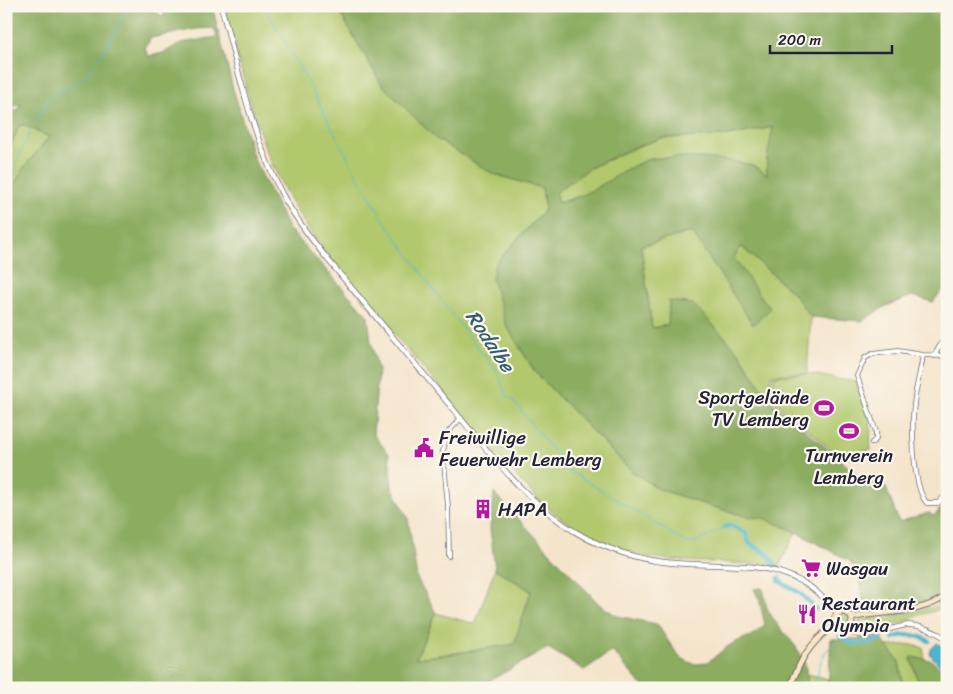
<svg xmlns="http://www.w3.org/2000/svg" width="953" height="694" font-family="Sriracha,sans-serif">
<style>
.green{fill:#b1c86d;stroke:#6a7554}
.forest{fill:#8cac60;stroke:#57674e;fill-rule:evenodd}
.water{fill:#4eb6cc;stroke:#386c84}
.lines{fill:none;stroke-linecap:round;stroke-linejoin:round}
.stream{stroke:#4eb6cc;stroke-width:1}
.canal{stroke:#4eb6cc;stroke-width:4.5}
.minor-casing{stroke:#6c666d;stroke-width:5.5}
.tertiary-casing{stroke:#6c666d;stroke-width:6}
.secondary-casing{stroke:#6c666d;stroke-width:7}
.minor{stroke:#fff;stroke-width:4}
.tertiary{stroke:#fff;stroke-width:4.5}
.secondary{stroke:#f9e7c3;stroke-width:5}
.labels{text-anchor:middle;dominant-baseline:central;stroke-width:4.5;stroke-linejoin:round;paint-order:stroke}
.poi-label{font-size:19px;fill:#22223b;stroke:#fbf7ec;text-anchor:start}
.water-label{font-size:20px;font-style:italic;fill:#345d75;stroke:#fbf7ec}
</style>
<rect width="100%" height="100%" fill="#fbf7ec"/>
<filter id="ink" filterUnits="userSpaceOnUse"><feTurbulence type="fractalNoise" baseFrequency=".02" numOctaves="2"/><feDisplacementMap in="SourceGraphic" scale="10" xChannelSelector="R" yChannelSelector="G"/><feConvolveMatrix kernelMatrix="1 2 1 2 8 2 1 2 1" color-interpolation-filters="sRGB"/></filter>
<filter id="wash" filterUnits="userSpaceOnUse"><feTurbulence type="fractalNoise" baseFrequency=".0096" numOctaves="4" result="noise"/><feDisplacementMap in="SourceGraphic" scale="20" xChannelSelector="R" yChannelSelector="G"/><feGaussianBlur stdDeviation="1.12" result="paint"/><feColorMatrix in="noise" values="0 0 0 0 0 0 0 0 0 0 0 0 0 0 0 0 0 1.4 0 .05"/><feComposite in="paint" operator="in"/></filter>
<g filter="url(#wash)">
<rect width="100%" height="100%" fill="#f4e4ca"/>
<path class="green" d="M 224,6 L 336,6 L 382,85 L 493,174 L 542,188 L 545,209 L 495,264 L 506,325 L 535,372 L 631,471 L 659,489 L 748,517 L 763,517 L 796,532 L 782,560 L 780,567 C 720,558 655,569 599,541 C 552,519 520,482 487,443 C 464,416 441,389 418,362 C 365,300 306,241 273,166 C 251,117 239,58 224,6 Z
M 24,125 L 49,137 L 22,170 L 6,201 L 6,158 L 19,126 Z
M 774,127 L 767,159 L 767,175 L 755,166 L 707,159 L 627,169 L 614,179 L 586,194 L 558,203 L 556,192 L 590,168 L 636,147 L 662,138 L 728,136 Z
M 692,232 L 770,309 L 733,258 L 741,246 L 793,293 L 811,317 L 807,373 L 772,375 L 768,399 L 739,352 L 668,325 L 652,328 L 641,246 Z
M 809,374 L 856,382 C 860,394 868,408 870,421 C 872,431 869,439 871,450 L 861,451 L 861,460 L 840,457 L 771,399 L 774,376 Z
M 495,569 L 531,591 L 514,645 L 416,658 L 436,613 L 475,624 Z
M 947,598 L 947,603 L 938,610 L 916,616 L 908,621 L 863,632 L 856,631 L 854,628 L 857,622 L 866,619 L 887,617 L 936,606 Z
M835 620a7 7 0 1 1 14 0a7 7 0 1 1-14 0Z
M 902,645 L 914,645 L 923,648 L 925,659 L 911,658 L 920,688 L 904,688 L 899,662 L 887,646 Z
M 808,674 L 828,679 L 828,688 L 806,688 Z"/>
<path class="forest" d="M 6,6 L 149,6 L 152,13 L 156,6 L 160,6 L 156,12 L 164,17 L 164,6 L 212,6 L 232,85 L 254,159 L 288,228 L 368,316 L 371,342 L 378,370 L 373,434 L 389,454 L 392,487 L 408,518 L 417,578 L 436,613 L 416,658 L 452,654 L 514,644 L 531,591 L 495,569 L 490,528 L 494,493 L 599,604 L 617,616 L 657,624 C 668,639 681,670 704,663 C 714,660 722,649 732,644 C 744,637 758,636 765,624 L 759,599 L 754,589 L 762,588 C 766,595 764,603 768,610 C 783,639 812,650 806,688 L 644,688 L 612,651 L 584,670 L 548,648 L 489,681 L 484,688 L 6,688 L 6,201 L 22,170 L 49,137 L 24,125 L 19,126 L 6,158 L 6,113 L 19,109 L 20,105 L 6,108 ZM 214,28 L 217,37 L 181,43 L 163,53 L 148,56 L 145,48 L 151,38 L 196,29 Z
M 336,6 L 947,6 L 947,284 L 933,302 L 912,296 L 886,306 L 862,321 L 811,317 L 793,293 L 741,246 L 734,258 L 770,309 L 753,325 L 692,232 L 641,246 L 652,328 L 668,325 L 669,301 L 693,304 L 739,352 L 768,399 L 864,480 L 885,485 L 899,522 L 929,513 L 933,516 L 936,514 L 947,501 L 947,588 C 929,606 894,605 870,608 L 863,602 L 859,578 L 850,561 L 796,532 L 763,518 L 749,517 L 703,504 L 659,489 L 631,471 L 535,372 L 506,325 L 492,279 L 495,264 L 545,209 L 542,188 L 493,174 L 435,138 L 382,85 ZM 773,127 L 767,159 L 767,175 C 763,172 759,168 754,166 C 736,159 662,153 644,161 C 614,174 592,196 558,203 L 556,192 L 590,168 L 636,147 L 662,138 L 728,136 Z
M 880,637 L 899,662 L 904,688 L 828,688 L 831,639 L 852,639 Z
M 911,657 L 931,660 L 947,675 L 947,688 L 920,688 Z"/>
<path class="water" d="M 937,643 L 947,649 L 947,674 L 930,654 L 931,649 Z"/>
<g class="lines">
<path class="stream" d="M 264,6 L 302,71 L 358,177 L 383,219 L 433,289 L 499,375 L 506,395 L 513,400 L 551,449 L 558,451 L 558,458 L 562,460 L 559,464 L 560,465 L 687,543 L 697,542 L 725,527
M 35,121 L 45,106 L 48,98 C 58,91 71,87 81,79 C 96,67 122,24 125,6
M 6,193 L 14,180 L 16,162 L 32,128
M 816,688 C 818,675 818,664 825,653 C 830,645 838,644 840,635"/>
<path class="canal" d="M 725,527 L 731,525 L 746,533 L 749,543 L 768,554 L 775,565
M 779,578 L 779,581 L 800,593 L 816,609
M 840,635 C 849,646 859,644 872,641
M 893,638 C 906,633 917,634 929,641
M 876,640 L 882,639"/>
</g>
</g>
<g filter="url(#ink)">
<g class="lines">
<defs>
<path id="minor" d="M 923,355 C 921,369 917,383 915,397 C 911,419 912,488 927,503 L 938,503 L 947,494
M 934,356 L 947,334
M 872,443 L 876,439 L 876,432 L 857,376 L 865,358 L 872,354 L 898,351 L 923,355 L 947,356
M 449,556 L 448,506 L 443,452 L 445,441 L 449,431 L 461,418
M 848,629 C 860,645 892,625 910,625 C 923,626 936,632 947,639"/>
<path id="tertiary" d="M 221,6 C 238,68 251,134 281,192 C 295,219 314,243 334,267 C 372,312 410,357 448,403 C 489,452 530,509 588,539 C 615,552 644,561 674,563 C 716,567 763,560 800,581 C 815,588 826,601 837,613"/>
<path id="secondary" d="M834 621a9 9 0 1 1 18 0a9 9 0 1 1-18 0Z
M 852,618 C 883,610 920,616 947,595
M 790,688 C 800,659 810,643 834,625"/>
</defs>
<use href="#minor" class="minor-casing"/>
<use href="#tertiary" class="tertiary-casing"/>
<use href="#secondary" class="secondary-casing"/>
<use href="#minor" class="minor"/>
<use href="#tertiary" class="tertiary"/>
<use href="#secondary" class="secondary"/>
</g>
</g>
<defs>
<symbol id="stadium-bare" viewBox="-9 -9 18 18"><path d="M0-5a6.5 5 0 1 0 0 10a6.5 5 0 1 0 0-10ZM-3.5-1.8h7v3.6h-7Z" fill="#b5179e" stroke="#fbf7ec" stroke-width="2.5" paint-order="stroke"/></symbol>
<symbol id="civic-bare" viewBox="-9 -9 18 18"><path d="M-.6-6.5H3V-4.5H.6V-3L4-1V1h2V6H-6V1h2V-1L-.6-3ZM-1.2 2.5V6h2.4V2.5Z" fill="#b5179e" stroke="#fbf7ec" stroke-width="2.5" paint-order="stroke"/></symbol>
<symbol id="building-bare" viewBox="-9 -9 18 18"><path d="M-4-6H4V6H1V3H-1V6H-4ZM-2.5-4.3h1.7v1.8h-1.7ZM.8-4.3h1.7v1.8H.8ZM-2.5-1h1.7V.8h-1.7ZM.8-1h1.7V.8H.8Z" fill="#b5179e" stroke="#fbf7ec" stroke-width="2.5" paint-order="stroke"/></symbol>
<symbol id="supermarket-bare" viewBox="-9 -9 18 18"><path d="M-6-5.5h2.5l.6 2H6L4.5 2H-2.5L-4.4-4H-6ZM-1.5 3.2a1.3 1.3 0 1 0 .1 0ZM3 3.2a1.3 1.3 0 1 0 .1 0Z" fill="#b5179e" stroke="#fbf7ec" stroke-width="2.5" paint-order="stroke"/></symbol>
<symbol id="restaurant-bare" viewBox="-9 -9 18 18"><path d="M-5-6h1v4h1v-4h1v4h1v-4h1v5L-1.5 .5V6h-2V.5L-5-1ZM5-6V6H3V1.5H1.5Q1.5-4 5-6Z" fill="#b5179e" stroke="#fbf7ec" stroke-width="2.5" paint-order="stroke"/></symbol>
</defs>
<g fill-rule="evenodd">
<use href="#stadium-bare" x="810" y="394" width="28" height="28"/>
<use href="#stadium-bare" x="835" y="417" width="28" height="28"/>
<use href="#civic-bare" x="410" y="434" width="28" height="28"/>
<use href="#building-bare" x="469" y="495" width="28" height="28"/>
<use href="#supermarket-bare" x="797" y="554" width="28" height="28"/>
<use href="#restaurant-bare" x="793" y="600" width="28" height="28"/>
</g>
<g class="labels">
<g class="poi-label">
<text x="809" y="397" text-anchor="end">Sportgelände<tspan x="809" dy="22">TV Lemberg</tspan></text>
<text x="439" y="437">Freiwillige<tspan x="439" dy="22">Feuerwehr Lemberg</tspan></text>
<text x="849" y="455" text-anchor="middle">Turnverein<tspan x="849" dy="22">Lemberg</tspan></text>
<text x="498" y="509">HAPA</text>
<text x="826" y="568">Wasgau</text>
<text x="822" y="603">Restaurant<tspan x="822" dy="22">Olympia</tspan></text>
</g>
<g class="water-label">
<text transform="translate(490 341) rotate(56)">Rodalbe</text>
</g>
</g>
<rect width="953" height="694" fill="none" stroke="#fbf7ec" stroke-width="25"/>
<path d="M770 45v8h122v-8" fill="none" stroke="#22223b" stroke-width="2.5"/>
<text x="778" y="45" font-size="15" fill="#22223b" stroke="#fbf7ec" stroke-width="4" paint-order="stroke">200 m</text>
</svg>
